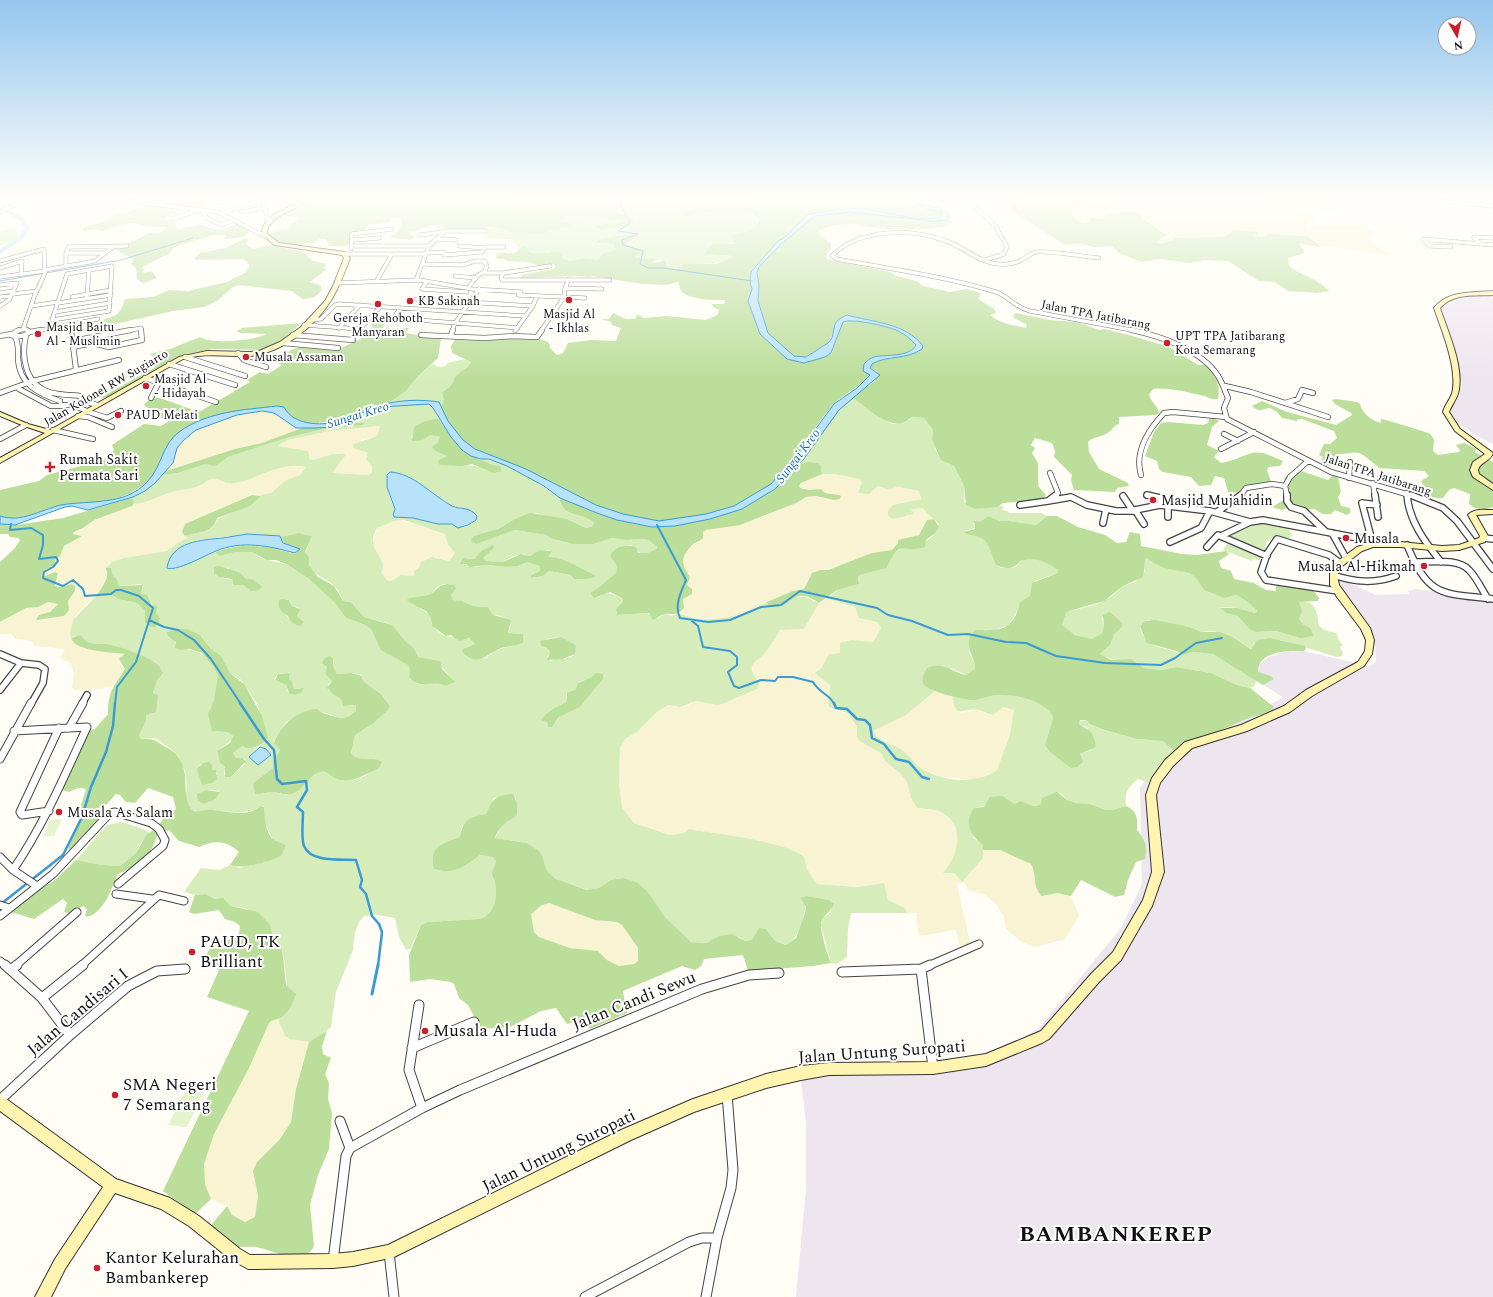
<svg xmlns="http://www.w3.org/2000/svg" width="1493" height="1297" font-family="Spectral,serif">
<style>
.industrial{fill:#eee6ef}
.farmland{fill:#f7f3d3}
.green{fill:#d6edbb;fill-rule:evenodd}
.forest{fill:#bbde9a;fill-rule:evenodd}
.pitch{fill:#e7f3ce}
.water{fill:#b7e2f9;stroke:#3a9bd4}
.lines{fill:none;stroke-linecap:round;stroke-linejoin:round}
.stream-far3{stroke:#3a9bd4;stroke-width:1}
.stream-far2{stroke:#3a9bd4;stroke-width:2}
.stream-far1{stroke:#3a9bd4;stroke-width:2.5}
.stream{stroke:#3a9bd4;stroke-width:3}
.river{fill:#b7e2f9;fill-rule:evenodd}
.street-far4-casing{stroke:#444;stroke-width:4.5}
.street-far3-casing{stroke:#444;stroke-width:6}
.street-far2-casing{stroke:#444;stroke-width:8}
.street-far1-casing{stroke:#444;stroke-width:9}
.street-casing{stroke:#444;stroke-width:11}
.secondary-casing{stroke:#333;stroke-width:2}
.street-far4{stroke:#fff;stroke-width:3.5}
.street-far3{stroke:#fff;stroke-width:4.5}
.street-far2{stroke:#fff;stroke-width:5.5}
.street-far1{stroke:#fff;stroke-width:7}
.street{stroke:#fff;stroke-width:9}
.secondary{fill:#fff4b0;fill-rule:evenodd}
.poi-dot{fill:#ca202d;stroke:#fff;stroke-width:1.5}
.labels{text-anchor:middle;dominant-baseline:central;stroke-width:4;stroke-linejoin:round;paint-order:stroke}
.far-poi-label{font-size:12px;fill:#111;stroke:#fff;text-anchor:start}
.far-street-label{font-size:12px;fill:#111;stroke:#fff}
.far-water-label{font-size:13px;font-style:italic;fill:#126dab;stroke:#fff}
.poi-label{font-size:14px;fill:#111;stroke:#fff;text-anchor:start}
.near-poi-label{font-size:17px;fill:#111;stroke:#fff;text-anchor:start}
.near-street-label{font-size:17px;fill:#111;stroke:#fff}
.near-district-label{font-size:22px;font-weight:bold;letter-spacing:1px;fill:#111;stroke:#fff}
</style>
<rect width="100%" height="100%" fill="#fffdf5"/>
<path class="industrial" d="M 1493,293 L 1493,444 L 1477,436 L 1457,423 L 1450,411 L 1458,395 L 1462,384 L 1445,331 L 1441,308 L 1444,303 L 1451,299 L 1460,297 Z
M 1337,580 L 1354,585 L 1376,595 L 1409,594 L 1408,591 L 1416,589 L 1493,601 L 1493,1297 L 796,1297 L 806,1188 L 806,1123 L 800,1070 L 961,1061 L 1007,1045 L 1038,1029 L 1121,928 L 1142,884 L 1140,788 L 1169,743 L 1215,727 L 1284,698 L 1247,674 L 1269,657 L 1283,652 L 1304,651 L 1369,666 L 1376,662 L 1375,645 L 1366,626 L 1339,589 Z"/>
<path class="farmland" d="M 1078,200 L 1086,203 L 1089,206 L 1105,209 L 1123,203 L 1119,200 L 1360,200 L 1351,204 L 1335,203 L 1342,209 L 1330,212 L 1303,207 L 1295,208 L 1317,217 L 1306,225 L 1307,228 L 1334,225 L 1361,227 L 1374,232 L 1371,238 L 1372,243 L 1390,255 L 1323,246 L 1316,243 L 1309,237 L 1303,236 L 1269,234 L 1262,237 L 1257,237 L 1252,235 L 1257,232 L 1234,231 L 1224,237 L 1174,238 L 1171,242 L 1160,244 L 1156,242 L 1166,235 L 1148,221 L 1130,212 L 1105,216 L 1102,219 L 1096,218 L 1086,223 L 1075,220 L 1072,209 Z
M 262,411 L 274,413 L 287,423 L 296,428 L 302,428 L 262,443 L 235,449 L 166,471 L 173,463 L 177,448 L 196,430 L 237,415 Z
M 380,426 L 378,436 L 361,440 L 361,451 L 368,453 L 368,461 L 372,466 L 372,473 L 368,475 L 331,473 L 343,458 L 340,453 L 310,460 L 308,451 L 277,447 L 288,440 L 329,431 Z
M 294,466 L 307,467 L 300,475 L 286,480 L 271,493 L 261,496 L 251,495 L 185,524 L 182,532 L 187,538 L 179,542 L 168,551 L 124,558 L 110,563 L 105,570 L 107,576 L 103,582 L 102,589 L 77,614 L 73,620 L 71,631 L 72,641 L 83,648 L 126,654 L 120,663 L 125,669 L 112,686 L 100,689 L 74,690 L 72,687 L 74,674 L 71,663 L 60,658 L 65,649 L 35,646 L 32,642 L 26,640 L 15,639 L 12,634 L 0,634 L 0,622 L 26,608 L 38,607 L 48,602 L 58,604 L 50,612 L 39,615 L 44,620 L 52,619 L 69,610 L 68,601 L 75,591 L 75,586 L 71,584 L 61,587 L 55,586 L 58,575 L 57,572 L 45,576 L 42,576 L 44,571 L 54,565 L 56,558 L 60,555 L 64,546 L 82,536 L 73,533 L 83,528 L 92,520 L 134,504 L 152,500 L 171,492 L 201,486 L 206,480 L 211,479 L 219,479 L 228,484 L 247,480 L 279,467 Z
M 822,474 L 834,474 L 860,479 L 862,482 L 859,489 L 869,494 L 878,486 L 887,489 L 899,487 L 919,491 L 921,499 L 901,503 L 906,517 L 910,515 L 911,509 L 918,507 L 922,508 L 934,519 L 927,520 L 919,535 L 905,538 L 898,543 L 892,550 L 872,553 L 851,562 L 823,570 L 810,576 L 804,589 L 793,591 L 760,607 L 727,619 L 690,618 L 679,613 L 684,608 L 683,599 L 692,594 L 692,589 L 687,585 L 690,577 L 683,567 L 684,555 L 692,545 L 701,541 L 703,532 L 706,530 L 748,522 L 753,519 L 762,517 L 777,509 L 796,503 L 804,497 L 816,496 L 822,498 L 840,496 L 825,493 L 821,489 L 809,490 L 799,487 L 801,483 Z
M 401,520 L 444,533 L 446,535 L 448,546 L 455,553 L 449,561 L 435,557 L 425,560 L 414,571 L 414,576 L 401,575 L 393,580 L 388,581 L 382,574 L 383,565 L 373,547 L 373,542 L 377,528 L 386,523 Z
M 826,599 L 839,601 L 844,605 L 855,607 L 859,618 L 877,622 L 881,628 L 873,642 L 845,640 L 840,653 L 831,653 L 822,667 L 816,671 L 817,675 L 822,677 L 830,685 L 831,692 L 827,700 L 837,711 L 848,713 L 857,727 L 881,753 L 885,761 L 900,773 L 907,782 L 911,798 L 917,808 L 938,811 L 949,818 L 953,822 L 959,839 L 952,862 L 944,872 L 954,873 L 962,882 L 983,858 L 983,850 L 1000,850 L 1028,862 L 1034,869 L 1034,878 L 1042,895 L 1057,893 L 1071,896 L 1079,916 L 1065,939 L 1035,947 L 1022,942 L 1006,929 L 1004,917 L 996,904 L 985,895 L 968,890 L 965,883 L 962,882 L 957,884 L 970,943 L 960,948 L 956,930 L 919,936 L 916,913 L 907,913 L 905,908 L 888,900 L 884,883 L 857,887 L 817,884 L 807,869 L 804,857 L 773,844 L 689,829 L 684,833 L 670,835 L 634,823 L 622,807 L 619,784 L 620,748 L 625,739 L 637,732 L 657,712 L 668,705 L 677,707 L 688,705 L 696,701 L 717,705 L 753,675 L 752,664 L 755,660 L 766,651 L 780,630 L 804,629 L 819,603 Z
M 935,691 L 952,695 L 953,703 L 961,713 L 977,710 L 992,715 L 1003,707 L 1015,710 L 1010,735 L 997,771 L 983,778 L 971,780 L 941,777 L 920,768 L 898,748 L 879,740 L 875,736 L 873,731 L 906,715 Z
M 549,903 L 595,920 L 617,922 L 622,925 L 639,948 L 638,961 L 634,964 L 619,966 L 607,960 L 598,951 L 570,948 L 539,937 L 534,932 L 531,914 L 542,905 Z
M 280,1018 L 281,1029 L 285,1036 L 290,1039 L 309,1042 L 307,1054 L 302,1063 L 291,1122 L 280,1139 L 257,1162 L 253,1171 L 258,1196 L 255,1217 L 246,1222 L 232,1215 L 227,1206 L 211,1199 L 205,1184 L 204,1164 L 214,1134 L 249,1068 L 269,1023 L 273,1019 Z"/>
<path class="green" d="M 608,200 L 655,200 L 666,203 L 693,206 L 694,208 L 686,216 C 701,212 758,201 758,225 L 755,229 L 732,238 L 735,244 L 705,254 L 733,256 C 723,264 713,262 700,264 C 691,265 681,269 672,270 L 668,269 L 660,260 L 651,263 L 650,262 L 654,259 L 635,258 L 635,255 L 641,255 L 644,248 L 636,249 L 626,245 L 637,238 L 615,236 L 598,240 L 597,244 L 614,244 L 616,250 L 598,260 L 584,258 L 570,261 L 549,251 L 540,254 L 529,252 L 528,248 L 516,247 L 517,243 L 513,243 L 512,239 L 487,238 L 484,228 L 503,228 L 512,233 L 524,232 L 532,234 L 571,226 L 568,223 L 558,222 L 566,216 L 601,217 L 607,219 L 617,219 L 626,221 L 619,223 L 595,225 L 628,226 L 623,215 L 597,205 L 599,202 Z
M 15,228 L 19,234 C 15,242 8,245 0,245 L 0,231 Z
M 464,359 L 472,362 C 469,369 461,369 457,375 C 452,383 451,387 442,392 L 444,401 L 441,405 L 439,402 L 429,400 L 389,403 L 406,391 L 417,377 L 432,364 L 439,367 L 445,366 L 448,363 Z
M 852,397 L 892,424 L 904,423 L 913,417 L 924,418 L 933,430 L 932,440 L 938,455 L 947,463 L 954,466 L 964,486 L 964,502 L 975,509 L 1000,505 L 1004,508 L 1002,510 L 1007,511 L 1009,513 L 1041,513 L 1047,516 L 1036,525 L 1009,521 L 1000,521 L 988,516 L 980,522 L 973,523 L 975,528 L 964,531 C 971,538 980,534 986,541 C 991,547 993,558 996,565 L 1002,568 L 1016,567 L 1020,561 C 1034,555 1047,562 1058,570 L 1058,573 L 1035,581 L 1030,596 L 1018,609 L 1009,625 L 995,630 L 975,630 L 969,652 L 976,665 L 976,669 L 966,675 L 951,668 L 931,690 L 935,691 L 906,715 L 873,731 C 878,743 893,743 903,751 C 910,756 914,763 921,768 C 942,782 976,785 997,770 L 1010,735 L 1014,710 L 1003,707 L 993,715 C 988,714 983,711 978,710 C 962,707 956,722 952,695 L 976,700 L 995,695 L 1016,696 L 1034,701 L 1050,711 L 1053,718 L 1045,745 L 1080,754 L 1091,750 L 1087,727 L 1081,726 L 1078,722 L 1086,720 L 1090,724 L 1103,730 L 1137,739 L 1163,741 L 1173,750 L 1171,754 L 1160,765 L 1149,783 L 1138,779 C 1128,787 1124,793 1126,806 L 1112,810 L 1106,810 L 1090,804 L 1076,803 L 1067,800 L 1061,793 L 1042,798 L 1040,805 L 1034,806 L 1020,801 L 1015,804 L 1010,801 L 974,808 C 967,817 971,828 974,838 L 983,845 L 983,858 L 962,882 L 954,873 L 943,873 C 959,855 967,822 938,811 C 932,809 924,809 917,808 L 911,798 L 907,782 L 900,773 L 885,761 L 881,753 L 861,742 L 857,737 L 857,727 L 848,713 L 829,707 C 827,699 831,693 830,685 L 815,673 L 822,667 L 829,654 L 840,653 L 840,643 L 851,640 L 873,642 L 881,628 L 877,622 L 859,618 L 855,607 C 844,605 836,600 826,599 L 839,589 L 859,584 L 858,577 L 860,575 L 887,568 C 888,564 889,560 892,556 C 905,539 928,554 939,524 L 922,508 L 911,509 L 914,514 L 893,519 L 888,516 L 888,511 L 893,505 L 921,499 L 919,491 L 899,487 L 887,489 L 878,486 L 869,494 L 858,493 L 862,482 L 860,479 L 834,474 L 822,474 L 822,470 L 807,462 L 796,466 L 839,410 Z
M 429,404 L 433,408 L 438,418 L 419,424 L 411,438 L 423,440 L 430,435 L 440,437 L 438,442 L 435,444 L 447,456 L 440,465 C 459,465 478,463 494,473 L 493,465 L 483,462 L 481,459 C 504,459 541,485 560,498 L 559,501 C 570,520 579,511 594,523 L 593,526 L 586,528 L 567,519 L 545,517 L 537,513 L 513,520 L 492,532 L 472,537 L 477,544 L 515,530 L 546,535 L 552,539 L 567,543 L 611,538 L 626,540 L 642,539 L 649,540 L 657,546 L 656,549 L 647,553 L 640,553 L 631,545 L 622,546 L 610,555 L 617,566 L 616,573 C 609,579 600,590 592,592 L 599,597 C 608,590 612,594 622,598 L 623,601 L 616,609 L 617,615 L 647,613 L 658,618 L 665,614 L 671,616 L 679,613 C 701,626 746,617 767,602 L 769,604 L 790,601 L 795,596 L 805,597 L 819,603 L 804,629 L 780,630 C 776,637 772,644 767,650 C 757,664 743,661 759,683 L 757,689 L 722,704 L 717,705 L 696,701 L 680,707 L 668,705 L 657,712 L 637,732 L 625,739 L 622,744 L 620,748 L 619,784 L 622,807 L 634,823 L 670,835 L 684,833 L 689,829 C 715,834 786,841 804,857 L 807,869 L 817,884 L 857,887 L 884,883 L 888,900 L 905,908 L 907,913 L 851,913 L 848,929 L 847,957 L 837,964 L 831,963 L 821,925 L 823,918 L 831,912 L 829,900 L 807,896 C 805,912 801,938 786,945 L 775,941 L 766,929 L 752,940 L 745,941 L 739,937 L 719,936 L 706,943 L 691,942 L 665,917 L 643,887 L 624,878 L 611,880 L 599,888 L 588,890 L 556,879 L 547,871 L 542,855 L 538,850 L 527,843 L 495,838 L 501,827 L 517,814 L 516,798 L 494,798 L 487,814 L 473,817 L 462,826 L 460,837 L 441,844 L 434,869 C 454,875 465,867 480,855 L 492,857 L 496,861 C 495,865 492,870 492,874 C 492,876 495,880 495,883 C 498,897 494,917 478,919 L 428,922 L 421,925 L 410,949 L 406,950 L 399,937 L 395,918 L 377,915 L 364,916 L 359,922 L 355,932 L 353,950 L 336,992 L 331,1027 L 319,1037 L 309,1042 L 290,1039 L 285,1036 L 279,1022 L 287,985 L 285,967 L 282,947 L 274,939 L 270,925 L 247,909 L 230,906 L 206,894 L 195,895 L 184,892 L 201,868 L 219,870 L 230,865 L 239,868 L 266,862 L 273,840 L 264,821 L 264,806 C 259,806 255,811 249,811 C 236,814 226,811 214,810 C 206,810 199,813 191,809 L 185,798 L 187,785 L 185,771 L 179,757 L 171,749 L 155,738 L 141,739 L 139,735 L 146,721 L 146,714 L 153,713 C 153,701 151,688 160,677 L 156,663 L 133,652 L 112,645 L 94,645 L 74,636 L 71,638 L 70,633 L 73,620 L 95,597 L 112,595 L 118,599 L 137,603 L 146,612 L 160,618 L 156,614 L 158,609 L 141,594 L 143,587 L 141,584 L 119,586 L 117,579 L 113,576 L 111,568 L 106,568 L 112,562 L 124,558 L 167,551 L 179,542 L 187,538 L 185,536 C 198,531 213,535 217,519 L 231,513 L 262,495 L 271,493 L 286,480 L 300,475 L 306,467 C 285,462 266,473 247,480 C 243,482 231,484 226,483 C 221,481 218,478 212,479 C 206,480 204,484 199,486 C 189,490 181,489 172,492 C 158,496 148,503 134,504 L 133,499 L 131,498 L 154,484 L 162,475 L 178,473 L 206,464 L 215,465 L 228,457 L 290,437 L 324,429 L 341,428 L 361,422 L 351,422 L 381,407 ZM 380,426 L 377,436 L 354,444 L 353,448 L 368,453 L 366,459 L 372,466 L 372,473 L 368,475 L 332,473 L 345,456 L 344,454 C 332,452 321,459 310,460 L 308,451 L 278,446 L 288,440 L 329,431 ZM 390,472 C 414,473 432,495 452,505 C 462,510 470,506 477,516 L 477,520 L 469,526 L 459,528 L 451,524 L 438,524 L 413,518 L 393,517 L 392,515 L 395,510 C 390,498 385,486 387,473 ZM 404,520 L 445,534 L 448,545 L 455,553 L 449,561 L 432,557 L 421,562 L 419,567 L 414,571 L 414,576 L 401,575 L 393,580 L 388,581 L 382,574 C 381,571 384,567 383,565 C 378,550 367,546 377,528 L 394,521 ZM 299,533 L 312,536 L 305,553 L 309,557 C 306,574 323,576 332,584 C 337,588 340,595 343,601 L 351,602 L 364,617 L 387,623 L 392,626 L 405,642 L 414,648 L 418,657 C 431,659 451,670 452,684 C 445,686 443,682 436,682 C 424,683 419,689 409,677 L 410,669 L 408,665 L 378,643 L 371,629 L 363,624 L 346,618 L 334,602 L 309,579 L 288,565 L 261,558 L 251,552 L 236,552 L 220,556 L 215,552 L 175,569 L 167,568 L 175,552 L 186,544 L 198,540 L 249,534 L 281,537 ZM 542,550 L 550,550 L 547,557 C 562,556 584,570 597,576 L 587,579 L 583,578 L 574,579 L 571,575 L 549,571 L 543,576 L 531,578 L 531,575 L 540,571 L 540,565 L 527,562 L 518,566 L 508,567 L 487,565 L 475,567 L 462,564 L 466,558 L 474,559 L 481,551 L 491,551 L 483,556 L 483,559 L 486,561 L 503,562 L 511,557 L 523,554 L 530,556 ZM 228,567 L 229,570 L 241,573 L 245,578 L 249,579 L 243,585 L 233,585 L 232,580 L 219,577 ZM 443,584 L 449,584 L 455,587 L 451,595 L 453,600 L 462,601 L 473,606 L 488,607 L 493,615 L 501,616 L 511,624 L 508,633 L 523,634 L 523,643 L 496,650 L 485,659 L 465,648 L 475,644 C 471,635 454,638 446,636 C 441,635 436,629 432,626 L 430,615 L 417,606 L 410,597 L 430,595 L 436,588 ZM 287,599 L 290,601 L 292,606 L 299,608 L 297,616 L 303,621 L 296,626 L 281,610 ZM 188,629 L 200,635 L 211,649 L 221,657 L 230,673 L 241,680 L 257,704 L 259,709 L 260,746 L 254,748 L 242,746 L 233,753 L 236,758 L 245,759 L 245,764 L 231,777 L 224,775 L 225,767 L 222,763 L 217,752 C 222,745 231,744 233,736 L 227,732 L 212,731 C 211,725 209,715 210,709 C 211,706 213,703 214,701 C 216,694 219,682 218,676 C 217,661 195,646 181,650 L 176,646 L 175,640 L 169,637 ZM 560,637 L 576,645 L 574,655 L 565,659 L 556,658 L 551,661 L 547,657 L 550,653 L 547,648 L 541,646 L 547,639 ZM 334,660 L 333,666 L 337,674 L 351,673 L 362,675 L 363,681 L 381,694 L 390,706 L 389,709 L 374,723 L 355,735 L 351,753 C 358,762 370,759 381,761 L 382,763 C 369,776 351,786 333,777 C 328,775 326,771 319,772 C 306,776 302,795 285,795 C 281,794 277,792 273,792 C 266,792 261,795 255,794 L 253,783 L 273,768 L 273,761 L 280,750 L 274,742 C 275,739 285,723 287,722 C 292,718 312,711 319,712 C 338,713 335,727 356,711 L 356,705 L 343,706 L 341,699 L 328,690 L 328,684 L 332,681 L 325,674 L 327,669 L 326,665 ZM 286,673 L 290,673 L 289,679 L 292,681 L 294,689 L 304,688 L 301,693 L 294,695 L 288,692 L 286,685 L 274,679 L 278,674 ZM 593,677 L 603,679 L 580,707 L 560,716 L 556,722 L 548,726 L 546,721 L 556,708 L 566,703 L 566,694 L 576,689 L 579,682 ZM 259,747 C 264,747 269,750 271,756 L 258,765 L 250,756 ZM 201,764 L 212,764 L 212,770 L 217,773 L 217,775 L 198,773 L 198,768 ZM 206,790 L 219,790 L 219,795 L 209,803 L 200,802 L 197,797 L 197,794 Z
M 1259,522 L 1288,526 L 1292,536 L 1287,539 C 1278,537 1273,536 1266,542 L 1265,551 L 1260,560 L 1253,559 L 1252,561 L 1223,550 L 1231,538 L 1228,536 Z
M 1146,558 L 1166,568 L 1186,572 L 1197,577 L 1204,590 L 1224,598 L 1237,595 L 1250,604 L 1257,611 L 1255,613 L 1237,608 L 1221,607 L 1226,613 L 1238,616 L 1249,629 L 1262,632 L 1276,631 L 1300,638 L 1304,625 L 1299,619 L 1299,602 C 1316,600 1317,612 1319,626 L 1324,630 L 1336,633 L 1339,641 L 1343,645 L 1340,647 L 1343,653 L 1342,656 L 1337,657 L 1281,640 L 1254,643 L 1252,649 L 1231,636 L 1213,631 L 1202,632 L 1190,627 L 1149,620 L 1145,621 L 1140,626 C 1146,652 1165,645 1183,655 L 1193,652 L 1213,654 L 1257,680 L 1254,686 L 1250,688 L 1237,685 L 1211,673 L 1176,667 L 1162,670 L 1144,668 C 1133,656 1114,664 1100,654 L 1110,645 L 1114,635 L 1122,627 L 1102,618 L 1104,626 L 1102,633 L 1092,639 C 1080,637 1070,634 1062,625 L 1066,613 L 1069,611 L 1095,605 L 1112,596 L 1123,586 L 1135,582 L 1145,571 L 1143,564 Z
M 122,822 L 143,829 L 150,833 L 140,844 L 136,853 L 120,866 C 105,866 91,863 76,860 L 107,825 Z"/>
<path class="forest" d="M 131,200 L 204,200 L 227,204 L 192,208 L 159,204 L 160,202 L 150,204 Z
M 281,200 L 575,200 L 576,205 L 585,205 L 586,200 L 608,200 L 599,202 L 597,205 L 629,217 L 633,220 L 633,223 L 628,226 L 601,230 L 594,225 L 619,223 L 625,221 L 617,219 L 609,220 L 601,217 L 566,216 L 559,222 L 568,223 L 571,226 L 551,230 L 546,233 L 532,234 L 524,232 L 512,233 L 501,228 L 488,227 L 474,231 L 444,228 L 436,225 L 428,225 L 428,227 L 409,232 L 410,235 L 416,237 L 411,240 L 389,237 C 398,233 403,228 400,218 L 391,218 L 387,223 L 369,225 L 364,230 L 355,235 L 351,244 L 346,246 L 329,246 L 326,239 L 319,239 L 315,243 L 288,245 L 273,240 L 268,234 L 289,228 L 292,223 L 298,219 L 295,217 L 271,214 L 277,210 L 289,206 L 291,203 L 280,201 Z
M 655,200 L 912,200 L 915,203 L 942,212 L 942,215 C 933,225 879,210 864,209 C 846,208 828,211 811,214 L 807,216 L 784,238 L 778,241 L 766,256 L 754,267 L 751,272 L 750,282 L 752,289 L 748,301 L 760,334 L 787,359 L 811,361 L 825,357 L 832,353 L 843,322 C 852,318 886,326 896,330 C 903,333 911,339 916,345 C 909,358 886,354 874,357 C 870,357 867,361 864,364 L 871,375 C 860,387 844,393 833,405 C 811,429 796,461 772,483 C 753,500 725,511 701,515 C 688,517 673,522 659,521 C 641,519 612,513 595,505 C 574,495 555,483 534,473 C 493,453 458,455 441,405 L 444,401 L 442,392 C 456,384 451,380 459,373 C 464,368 469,368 471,362 L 452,353 L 451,346 L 455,339 C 462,338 470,340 477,340 C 496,339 533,332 549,343 L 550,348 L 557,355 L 563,353 L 568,343 L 591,340 L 616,341 L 621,328 L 612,325 L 611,322 L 601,319 L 609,319 L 613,313 L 626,319 L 636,319 L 636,316 L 639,315 L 644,318 L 667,316 L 706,320 L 717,315 L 719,310 L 713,307 L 712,304 L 724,304 L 725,300 C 713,300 693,300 683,293 C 679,289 680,285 678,282 L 666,285 L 643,284 L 592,276 L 591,277 L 575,276 L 520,278 L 522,275 L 526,274 L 554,269 L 555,266 L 553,264 L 539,266 L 528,262 L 507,261 L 504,259 L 497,259 L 496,257 L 498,253 L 515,253 L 522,246 L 527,247 L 529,252 C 540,256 551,250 563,253 L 563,258 L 570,261 L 584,258 L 598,260 L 602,254 L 616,250 L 614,244 L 596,243 L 598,240 L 615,236 L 638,236 L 626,244 L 632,248 L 646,249 L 643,254 L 636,255 L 635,258 L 655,259 L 651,263 L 665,261 L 668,269 L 677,269 L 684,264 L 716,264 C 719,263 731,258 733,256 L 705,254 L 712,244 L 735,244 L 731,236 L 748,231 L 758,225 L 758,219 L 751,212 C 729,209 707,210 686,216 L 684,214 L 694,208 L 693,206 L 666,203 Z
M 1014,200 L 1119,200 L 1123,203 L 1116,207 L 1108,207 L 1103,209 L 1091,207 L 1078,200 L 1076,205 L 1072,209 L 1073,218 L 1083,223 L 1089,222 L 1091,218 L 1102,219 C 1108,213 1133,209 1143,215 L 1141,218 C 1151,223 1157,229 1166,235 L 1156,242 L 1160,244 L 1174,240 L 1173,238 L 1224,237 L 1234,230 L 1257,232 L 1258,234 L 1252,235 L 1262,237 L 1269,234 L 1303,236 L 1309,237 L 1321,247 L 1299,243 L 1305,253 L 1288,258 L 1289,265 C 1301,277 1319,278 1329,291 L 1318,293 L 1288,291 L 1275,282 L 1259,281 L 1228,261 L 1205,260 L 1190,263 L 1161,259 L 1141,262 L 1119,253 L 1112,246 L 1094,247 L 1079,243 L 1065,245 L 1017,214 L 1012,209 Z
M 149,206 L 183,209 L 172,214 L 165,219 L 175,223 L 177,229 L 200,225 L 221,231 L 237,224 L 248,229 L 249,233 L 243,237 L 226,239 L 224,239 L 226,235 L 213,235 L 174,247 L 170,253 L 142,267 L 145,270 L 142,271 L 144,273 L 152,271 L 157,278 L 143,283 L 137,279 L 136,268 L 131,264 L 134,260 L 115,249 C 126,243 138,241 147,233 L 158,234 L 167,227 L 145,226 L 134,223 L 123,224 L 102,231 L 96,229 L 85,231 L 82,228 L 105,221 L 114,215 Z
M 849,212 L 933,221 L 946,220 L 953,222 C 942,233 884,229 868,227 C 864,226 860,224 856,224 C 844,223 831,226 819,230 L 819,234 L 832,245 L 827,253 L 826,259 L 890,272 L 896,276 L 917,281 L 923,286 L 950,292 L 967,289 L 981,293 L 978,299 L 994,309 L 996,313 L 990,315 C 1001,324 1012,325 1026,328 L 1027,325 L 1014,318 L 1013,315 L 1016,313 L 1050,320 L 1076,322 L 1099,330 L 1104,329 L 1129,335 L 1169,347 L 1198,365 L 1205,365 C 1216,375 1221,385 1218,399 C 1210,400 1208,396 1200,395 C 1186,392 1168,387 1153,389 L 1149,395 C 1151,402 1158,406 1159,413 L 1156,415 L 1119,417 L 1119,424 C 1114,425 1113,429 1109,432 C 1103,437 1094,436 1088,442 L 1089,452 L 1099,469 L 1128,483 L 1129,486 L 1117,488 L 1115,492 L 1074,490 L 1071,480 L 1072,475 L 1054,457 L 1055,451 L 1052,443 L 1035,438 L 1031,445 L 1035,448 L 1032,453 L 1038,463 L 1038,486 L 1046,495 L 1041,500 L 1003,503 L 997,507 L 975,509 L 966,505 L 964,486 L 954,466 L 941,460 L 932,440 L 933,430 L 924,418 L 913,417 C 909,418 907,422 902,423 C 886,427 865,406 852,397 L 875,381 L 877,371 L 870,368 L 872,364 C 887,355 907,360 922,349 L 898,328 L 847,315 L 833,333 L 828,343 L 803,358 L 794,356 L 768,333 L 758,301 L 759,291 L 757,272 L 759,267 L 780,245 L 811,218 L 821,214 Z
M 246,238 L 249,240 L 245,244 L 254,249 L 270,245 L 304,252 L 311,260 L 326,264 L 324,268 L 327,269 L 310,282 L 321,286 L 322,290 L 315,297 L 303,299 L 292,291 L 239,285 L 233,287 L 217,301 L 204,307 L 173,311 L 101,327 L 93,328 L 99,324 L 102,320 C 115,316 121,315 124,301 L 126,299 L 153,297 L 169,290 L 188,291 L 227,282 L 245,273 L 250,265 L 243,259 L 197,260 L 194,259 L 200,253 L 225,248 Z
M 376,320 L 384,321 L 383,328 L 409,328 L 406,333 L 441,339 L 438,358 L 417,377 L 406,391 L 389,403 L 380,405 L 344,421 L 314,423 L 302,422 L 288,414 L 255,409 L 234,411 L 211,417 L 165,448 C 161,480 131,497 102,502 C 88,504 73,503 59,506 C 39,511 21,522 0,516 L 0,490 L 39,481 L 47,475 L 107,459 L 114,450 L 112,445 L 144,424 L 161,426 L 171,420 L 157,417 L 165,410 L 149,409 L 144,405 C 149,399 153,397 160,398 L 199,412 L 250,382 L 247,380 L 260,372 L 268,374 L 282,365 L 268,359 L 266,355 L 283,355 L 293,349 L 302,347 L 337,350 L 375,332 L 370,322 Z
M 301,323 L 282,341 L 267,350 L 213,349 L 185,354 L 108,397 L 100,398 L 154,368 L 155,366 L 145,365 L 168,358 L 152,356 L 150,354 L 170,349 L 200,337 C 203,338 206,340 209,340 C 220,343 257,340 266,334 L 240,333 L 236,331 L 242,328 Z
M 1336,399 L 1357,402 L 1360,404 C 1362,413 1372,421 1381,423 L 1381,419 C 1384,419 1427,432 1430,434 C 1432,436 1433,438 1434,439 L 1433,451 L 1438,455 L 1459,452 L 1460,450 L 1456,445 L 1465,443 L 1476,449 L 1475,452 L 1493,462 L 1493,507 C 1486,511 1475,510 1469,504 L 1470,494 L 1454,488 L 1449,490 L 1443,498 C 1437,499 1431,497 1425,494 L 1425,488 L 1421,481 L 1429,476 L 1424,471 L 1379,468 C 1375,463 1371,462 1367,458 C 1355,448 1350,455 1337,454 L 1333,458 L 1335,463 L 1334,465 L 1329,466 L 1321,463 L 1323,457 L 1319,455 L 1324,444 L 1330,444 L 1337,438 L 1334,431 L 1302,419 L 1298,419 L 1297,421 L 1282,418 L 1277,412 L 1270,408 C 1262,409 1259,413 1252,406 L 1262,401 L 1287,412 L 1336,425 L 1352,415 L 1351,413 L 1335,404 L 1332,400 Z
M 438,418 C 456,444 471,460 501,467 L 501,471 L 494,473 L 472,464 L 462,466 L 440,465 L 438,463 L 439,460 L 447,456 L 436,451 L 432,447 L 438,442 L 440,437 L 430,435 L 423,440 L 412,441 L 414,427 L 423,422 Z
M 1213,418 L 1219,421 L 1212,427 L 1207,445 L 1219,451 L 1214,457 L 1221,463 C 1234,461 1241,456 1252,453 C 1263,451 1273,457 1283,461 L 1280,466 L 1268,467 L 1267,471 L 1271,481 L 1268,484 L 1243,493 L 1228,492 L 1224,478 L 1215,476 L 1211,485 L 1199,486 L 1191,477 L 1163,472 L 1159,469 L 1157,461 L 1145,456 L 1154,432 L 1161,423 L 1168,422 L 1203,425 L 1208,423 L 1209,419 Z
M 351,422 L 364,423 L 363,425 L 324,429 L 290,437 L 228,457 L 215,466 L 206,464 L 178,473 L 163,475 L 166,471 L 235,449 L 262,443 L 302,428 L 335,427 Z
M 807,462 L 818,463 L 821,467 L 822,474 L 801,483 L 799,486 L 800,488 L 809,490 L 821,489 L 825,493 L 839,495 L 841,496 L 840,499 L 834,500 L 816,496 L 806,497 L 796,503 L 740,525 L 706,530 L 703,532 L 703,538 C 700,542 695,542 692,545 C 680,558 681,563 690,577 L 687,585 L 692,589 L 692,594 L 683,599 L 684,608 C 673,619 672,611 662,615 C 659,616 657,618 653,620 L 649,613 L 647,613 L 617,615 L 616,609 L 623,601 L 622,598 L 610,592 L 594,598 L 590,593 C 600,588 607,580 616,573 L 617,566 L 610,556 C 615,546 627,543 637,548 L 638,553 L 647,553 L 656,549 L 657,547 L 649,540 L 642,539 L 626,540 L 611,538 L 593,544 L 573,544 L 552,539 L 546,535 L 515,530 L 477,544 L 472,542 L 471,539 L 474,536 L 498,529 L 513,520 L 530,513 L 567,519 L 586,528 L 593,526 L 594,523 C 580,511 564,519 559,498 L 560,498 L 597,513 L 635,524 L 652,527 L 675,525 L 710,519 L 742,509 L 775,489 L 796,466 Z
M 1301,471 L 1328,480 L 1333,475 L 1338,477 L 1341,492 L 1338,497 L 1341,506 L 1350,508 L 1350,513 L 1347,515 L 1335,510 L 1331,514 L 1323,514 L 1314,509 L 1302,510 L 1289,507 L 1282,510 L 1272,507 L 1290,496 L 1284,478 L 1291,473 Z
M 252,495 L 261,496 L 250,506 L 217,518 C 212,535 199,531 185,536 L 182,532 L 185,524 Z
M 131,498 L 133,499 L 134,503 L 132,506 L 94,520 L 83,528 L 74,532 L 73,534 L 82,536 L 64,546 L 60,556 L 56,558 L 54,565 L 44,571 L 42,575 L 45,576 L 55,572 L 58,573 L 55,586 L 61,587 L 72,584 L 75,586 L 75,591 L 68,601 L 69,610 L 64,616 L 36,620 L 39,615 L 50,612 L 58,604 L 48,602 L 38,607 L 26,608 L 0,622 L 0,562 L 15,548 L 20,540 L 18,538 L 10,537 L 8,534 L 0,534 L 0,524 L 10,526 L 63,518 Z
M 988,516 L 1000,521 L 1009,521 L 1036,525 L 1047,516 L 1057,516 L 1078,527 L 1105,535 L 1117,543 L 1126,542 L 1130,532 L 1140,534 L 1141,546 L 1182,554 L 1197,555 L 1226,551 L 1229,554 L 1219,561 L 1221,568 L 1231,571 L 1234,579 L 1254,583 L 1266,590 L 1276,591 L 1276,584 L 1313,590 L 1319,598 L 1318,601 L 1299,602 L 1302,611 L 1299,619 L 1304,625 L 1311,629 L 1313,636 L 1300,638 L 1276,631 L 1256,632 L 1249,629 L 1238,616 L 1226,613 L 1220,608 L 1237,608 L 1255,613 L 1257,611 L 1250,604 L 1237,595 L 1224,598 L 1204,590 C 1192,568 1187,574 1165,568 C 1158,566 1152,561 1146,558 C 1143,565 1145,570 1143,577 L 1123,586 L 1104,601 L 1069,611 L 1066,613 L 1062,625 L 1075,635 L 1092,639 L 1102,633 L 1104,626 L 1103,615 L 1110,612 L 1122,623 L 1122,627 L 1114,635 L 1110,645 L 1100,654 L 1111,660 L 1131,659 L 1144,668 L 1162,670 L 1176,667 L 1211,673 L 1237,685 L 1250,688 L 1274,707 L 1268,713 L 1251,717 L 1207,736 L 1189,741 L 1173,750 L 1163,741 L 1137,739 L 1104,730 L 1090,724 L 1086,720 L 1080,720 L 1079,724 C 1091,732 1094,732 1096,747 L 1080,754 L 1083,762 L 1077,767 L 1071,768 L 1050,752 L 1045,745 L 1053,718 L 1050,711 L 1034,701 L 1016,696 L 995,695 L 976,700 L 970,700 C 960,698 927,692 923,683 C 921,679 925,672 927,668 C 945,661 950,672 966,675 L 975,669 C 977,658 960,645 975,630 C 994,630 1009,633 1017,612 C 1022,601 1017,603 1030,596 L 1032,583 L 1058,573 L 1058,570 C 1047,562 1034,556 1020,561 C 1014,570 1006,569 996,565 C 992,557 990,542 981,538 C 975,535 969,536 963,532 L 975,529 L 974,521 L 980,522 Z
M 934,519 L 939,527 L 935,533 L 926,540 L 925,547 C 904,554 899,537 887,568 L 860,575 L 858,577 L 859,584 L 837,590 L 819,603 C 790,584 796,609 769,607 L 767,602 L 793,591 L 804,589 L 812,573 L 821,570 L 828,570 L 872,553 L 892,550 L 898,543 L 898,540 L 919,535 L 927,520 Z
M 299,533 L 312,536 L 305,552 L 309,557 L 309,565 L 314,572 L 318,577 L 334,586 L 343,601 L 351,602 L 364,617 L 392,625 L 406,642 L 414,648 L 418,657 L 440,661 L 442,669 L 455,682 L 446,686 C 433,679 420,691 409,677 L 410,669 L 408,665 L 381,650 L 371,629 L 363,624 L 346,618 L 334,602 L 309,579 L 288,565 L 276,560 L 267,560 L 251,552 L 236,552 L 220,556 L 216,553 L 216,552 C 244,541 266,546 295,554 L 300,549 L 284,543 L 281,537 Z
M 493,545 L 494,548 L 483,558 L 486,561 L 503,562 L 521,554 L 530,556 L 540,550 L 552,551 L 548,557 C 562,556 584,570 597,576 C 591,580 581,579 574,579 L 571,575 L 549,571 L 543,576 L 531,578 L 531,575 L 540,571 L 540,566 L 527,562 L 518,566 L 508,567 L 487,565 L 470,567 L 466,564 L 460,564 L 463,558 L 474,559 L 481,551 Z
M 219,566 L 241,573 L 245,578 L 254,580 L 262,587 L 259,590 L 251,591 L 243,585 L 233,585 L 232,579 L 219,577 L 214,573 L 214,567 Z
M 106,568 L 111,568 L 113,576 L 117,579 L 119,586 L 143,585 L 141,594 L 147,595 L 151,604 L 158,607 L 156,613 L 160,618 L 159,623 L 155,627 L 151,627 L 145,622 L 145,611 L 137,603 L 118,599 L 112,595 L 95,597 C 99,593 108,579 107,574 C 107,572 106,570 106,568 Z
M 447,584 L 454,585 L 456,588 L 451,595 L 453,600 L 462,601 L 473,606 L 488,607 L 493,615 L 511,620 L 508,633 L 523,634 L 523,643 C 516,646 508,646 501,648 C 486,654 477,669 462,651 L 463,649 L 475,644 L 469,638 L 459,641 L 451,635 L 446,636 L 432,626 C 431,606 419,611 407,600 C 411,595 421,597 428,595 C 435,593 437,585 447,584 Z
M 281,599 L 289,600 L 292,606 L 300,609 L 297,616 L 304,622 L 301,626 C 295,626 289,621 288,616 C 282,613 277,608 279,601 Z
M 1155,620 L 1190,627 L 1202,632 L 1219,632 L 1231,636 L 1251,649 L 1257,640 L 1270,638 L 1305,646 L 1306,649 L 1304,651 C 1288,651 1258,650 1258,672 L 1271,676 L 1274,679 L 1263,685 L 1213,654 L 1193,652 L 1183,655 L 1176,651 L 1147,643 L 1140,626 L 1145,621 Z
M 177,629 L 188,629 L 200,635 L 211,649 L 221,656 L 230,673 L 244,684 L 262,716 L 268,738 C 259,746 253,751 242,746 L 233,753 L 236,758 L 242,758 L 246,761 L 231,777 L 225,777 L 225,767 L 220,762 L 217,751 L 230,743 L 233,736 L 227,732 L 212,731 L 208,714 L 214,700 L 218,675 L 213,666 L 202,653 L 190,649 L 181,650 L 175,648 L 176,642 L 168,636 L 167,632 Z
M 81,635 C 88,648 99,642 112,645 C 121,647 152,658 158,665 C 160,667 161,670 163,673 L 157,681 L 153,693 L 158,695 L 156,712 L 146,715 L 146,721 L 139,735 L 141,739 C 157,739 153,740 166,747 C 198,763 176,797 194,811 C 200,812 207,809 213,810 C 227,811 248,818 260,806 L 264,807 C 264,815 266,835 274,840 C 277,842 282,843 286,845 L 281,856 C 267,862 244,870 230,865 L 239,852 C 226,840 215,840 199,847 L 179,841 L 169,830 L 157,836 C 153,849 145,862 133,869 C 128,871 123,871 118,874 C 111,889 104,913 87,917 L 85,915 L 87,909 L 83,906 L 71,914 L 64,912 L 67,903 L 63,899 L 34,919 L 11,912 L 27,896 L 54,881 L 76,860 C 91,863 106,866 120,866 L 136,853 L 147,834 L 154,830 L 166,816 L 176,809 L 173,797 L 148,788 L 135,803 L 126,802 L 120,795 L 116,794 L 106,805 L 98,808 L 100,816 C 92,828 83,843 70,850 L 68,848 L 84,814 L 78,814 L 86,790 L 84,788 L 78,788 L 69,792 L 62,790 L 88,731 L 95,729 L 108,714 C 108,692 113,687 125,669 L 119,659 L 125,654 C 113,652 75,652 71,638 Z
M 561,637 L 576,645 L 575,654 L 563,659 L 547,660 L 550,652 L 547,648 L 541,646 L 540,641 Z
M 329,656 L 333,658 L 333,666 L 337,674 L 351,673 L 362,676 L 363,681 L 381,694 L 390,706 L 389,709 L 374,723 L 355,735 L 351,753 C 359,764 373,755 382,762 C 380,769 375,770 369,773 C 356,779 344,785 331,776 C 327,773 325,771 320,772 C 308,775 303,792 291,794 C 285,796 279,792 273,792 C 267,792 261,795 255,794 L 253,783 L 273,768 L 273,761 L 280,750 L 274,743 C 281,724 298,710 318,709 C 321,713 322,712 326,714 C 341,719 343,721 356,711 L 356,705 L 343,706 L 341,699 L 333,694 L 327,688 L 332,681 L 325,674 L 327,667 L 322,663 L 324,659 Z
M 290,673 L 289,679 L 292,681 L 294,689 L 304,688 L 301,693 L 294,695 L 289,693 L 286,685 L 275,680 L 278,674 Z
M 596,673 L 603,674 L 603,679 L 580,707 L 559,717 L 552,727 L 548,727 L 547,722 L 541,720 C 543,715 560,704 566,703 L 567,693 L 576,689 L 578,683 L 592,677 Z
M 209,762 L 212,765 L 212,770 L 216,770 L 217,779 L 212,783 L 202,785 L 197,769 L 203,763 Z
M 206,790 L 220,792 C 217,800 209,804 201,803 L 197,798 L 197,794 Z
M 1057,792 L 1067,800 L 1076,803 L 1090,804 L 1106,810 L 1112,810 L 1126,806 C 1137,811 1138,818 1137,830 C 1145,840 1148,846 1145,859 L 1136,862 L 1128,880 L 1124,895 L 1115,897 L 1081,880 L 1071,896 L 1057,893 L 1042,896 C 1032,887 1037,874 1031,864 L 1000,850 L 983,850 L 983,845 C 971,836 963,823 974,808 L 984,807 L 990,797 L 1002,796 L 1015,804 L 1020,801 L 1034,806 L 1040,805 L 1042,798 Z
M 513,794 L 517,803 L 517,815 C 509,821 498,827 495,838 L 527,843 L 538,850 L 542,855 L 547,871 L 556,879 L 587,890 L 599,888 L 611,880 L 617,879 L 624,878 L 638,883 L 647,891 L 665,917 L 691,942 L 706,943 L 719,936 L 732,934 L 745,941 L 752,940 L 759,928 L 766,929 L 775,941 L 786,945 L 796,938 L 805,913 L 806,906 L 800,898 L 807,896 L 829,900 L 834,904 C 831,911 825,914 822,920 C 818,927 828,955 831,963 L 813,966 L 748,971 L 743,955 L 704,959 L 701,966 L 695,970 L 682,966 L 623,991 L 627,1013 L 590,1029 L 582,1020 L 567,1024 L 556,1008 L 541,1011 L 510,1027 L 481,1029 L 468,1005 L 459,998 L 454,984 L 451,982 L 430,979 L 410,982 L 409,955 L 421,925 L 428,922 L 478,919 C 494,917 498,897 495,883 C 495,880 492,876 492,874 C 492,870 495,865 496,861 L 492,857 L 480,855 C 465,867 454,875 434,869 C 429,846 441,844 460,837 C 463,819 470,817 486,814 C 494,798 494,796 513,794 ZM 549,903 L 595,920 L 617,922 L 622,925 L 638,948 L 638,961 L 634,964 L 619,966 L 607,960 L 598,951 L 570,948 L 539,937 L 534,932 L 531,914 L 542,905 Z
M 206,894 L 215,899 L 223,898 L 230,906 L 258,912 L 270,925 L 274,939 L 282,947 L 286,985 L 296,994 C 294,1001 288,1014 280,1018 C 276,1020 273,1019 269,1023 L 249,1068 L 214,1134 L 204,1164 L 205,1184 L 211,1199 L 195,1214 L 163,1191 L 249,1011 L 207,997 L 219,970 L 201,964 L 213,943 L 229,940 L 239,933 L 240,926 L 235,922 L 225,919 L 219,910 L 194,914 L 189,912 L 195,895 Z
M 327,1031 L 322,1046 L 323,1054 L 331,1058 L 325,1074 L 329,1083 L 328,1099 L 332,1113 L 329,1149 L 318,1175 L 310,1205 L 314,1246 C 304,1267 273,1250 256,1247 C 248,1246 239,1248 231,1246 L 224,1235 L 211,1230 L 212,1224 L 227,1206 L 232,1215 L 245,1222 L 255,1217 L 258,1196 L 253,1171 L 257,1162 L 280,1139 L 291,1122 L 296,1089 L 309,1042 Z"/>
<path class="pitch" d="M 62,819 L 54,836 L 43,837 L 50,820 Z
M 191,1080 L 209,1083 L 187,1127 L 168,1125 Z"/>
<path class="water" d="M 912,200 L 916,200 C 925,210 943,203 950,216 L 946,220 L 932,221 L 849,212 L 815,216 L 780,245 L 759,267 L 757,272 L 759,286 L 758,301 L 768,333 L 794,356 L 806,357 L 828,343 L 832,338 L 835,324 L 839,319 L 847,315 C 872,322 906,323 923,346 L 922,349 C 907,360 887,355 872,364 L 870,368 L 880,375 L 839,410 L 803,460 L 775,489 L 742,509 L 710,519 L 675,526 L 652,527 L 617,520 L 597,513 L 560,498 L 544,486 L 507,466 L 489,459 L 481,459 L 471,456 L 462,450 L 451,437 L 433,408 L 429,404 L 381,407 L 351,422 L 335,427 L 315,428 L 296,428 L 274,413 L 262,411 L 237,415 L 196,430 L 184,440 L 177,448 L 173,463 L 155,483 L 145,491 L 133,497 L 88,510 L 72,506 L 65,507 L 15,525 L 0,524 L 0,516 C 22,523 40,510 61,505 C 90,500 125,506 147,482 C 162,467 162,444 179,432 C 208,411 244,410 277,406 L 284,407 C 294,427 325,426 345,420 C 358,417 368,408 381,405 C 399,400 421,399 439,402 L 448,421 L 463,440 L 475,449 L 526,469 L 596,505 L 623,514 L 659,521 L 706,514 L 734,506 L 771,484 L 800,450 L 834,404 L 857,388 L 870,375 L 863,371 L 864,364 C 867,361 870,358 874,357 C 886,354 909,358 916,345 C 911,339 903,333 896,330 C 886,326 852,318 843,322 L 831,353 L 825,357 L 804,363 L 787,359 L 760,334 L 748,301 L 752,289 L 750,282 L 751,272 L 778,241 L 784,238 L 807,215 L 811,214 C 829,211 848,207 866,209 C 887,212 921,223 942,217 L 942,212 L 927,209 Z
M 390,472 C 413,473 432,495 452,506 C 461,510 469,506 477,516 L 476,520 L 468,525 L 458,528 L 452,524 L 438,524 L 413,518 L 394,517 L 393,515 L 395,509 L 387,487 L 387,475 Z
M 247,534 L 280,536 L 283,543 L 300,549 L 295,553 C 269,546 242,540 216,551 C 206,555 176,572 167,568 C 171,541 202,540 223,538 C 231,537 239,535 247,534 Z
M 260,747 L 266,749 L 271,755 L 258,765 L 249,757 Z"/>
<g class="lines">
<path class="stream-far3" d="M 613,200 L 621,202
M 626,200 L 621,201 L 620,204 L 630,223 L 618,231 L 638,234 L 622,240 L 623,245 L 643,251 L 640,264 L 648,268 L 664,268 L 752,281
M 0,281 L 121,260 L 193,238"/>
<path class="stream-far2" d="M 11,524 L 10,530 L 31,528 L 43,535 L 43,545 L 39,559 L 56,557 L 58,561 L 53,567 L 44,572 L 43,578 L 63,586 L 73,580 L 83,589 L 85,596 L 111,594 L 116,590 L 121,590 L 139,596 L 153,608 L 136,662 L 117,687 L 115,704
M 657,525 L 686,580 C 681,592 674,605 680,618 L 708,622 L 730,620 L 761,607 L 781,605 L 800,591 L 877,608 L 888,615 L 912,621 L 948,635 L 968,634 L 1006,642 L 1026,643 L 1056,656 L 1105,663 L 1161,665 L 1175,658 L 1196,643 L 1222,638
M 149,620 L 164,627 L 178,630 L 194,640 L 211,659 L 241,704
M 692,621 L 698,626 L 703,647 L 730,651 L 737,657 L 737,665 L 728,672 L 734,686 L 739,688 L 761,680 L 775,681 L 778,677 L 793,677 L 813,682 C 819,693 831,695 834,704"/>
<path class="stream-far1" d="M 240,703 L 264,739 L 274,750 L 277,779 L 282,784 L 306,781 L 307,790 L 297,807 L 303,812 C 303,820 301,839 304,846 C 311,863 341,859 356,860 L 362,880 L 360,887 L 366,894 L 372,916 L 379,924 L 382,932 L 378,966
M 834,703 L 836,708 L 847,709 L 857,719 L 865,720 L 870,725 L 872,738 L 884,744 L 896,759 L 909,762 L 922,777 L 929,779
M 1,904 L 63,855 L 82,817 L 91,787 L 106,752 L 113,726 L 115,703"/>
<path class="stream" d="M 372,994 L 378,965"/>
<path class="river" d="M 2,200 L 8,200 L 6,207 L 24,219 L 30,229 L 23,239 L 0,254 L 0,249 L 19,237 L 24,229 L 20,221 L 1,209 Z"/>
<defs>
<path id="street-far4" d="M 120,200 L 217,212 L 265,236
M 262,200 L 269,222
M 968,200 L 996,227 L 1007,247 L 1004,254 L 985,260
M 1432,200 L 1493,206
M 1491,200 L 1493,200
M 201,210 L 207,218 L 221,225 L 232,221
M 0,212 L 24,200
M 241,212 L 264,208
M 221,214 L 260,200
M 173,219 L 199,210
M 420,235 L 443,232
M 438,239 L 456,240
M 353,240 L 379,238
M 1480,244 L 1474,237 L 1493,238
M 352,246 L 429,246
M 459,246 L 484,248
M 1451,247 L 1430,246 L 1423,239 L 1493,245
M 351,249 L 352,234 L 392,229
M 66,253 L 105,253
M 427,253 L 444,252 L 444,255
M 344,254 L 426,254
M 444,255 L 482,252 L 486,247 L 504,247
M 1099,258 C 1084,257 1049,250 1036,252 C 1031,253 1029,256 1025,258 C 1018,263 1007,265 999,264 C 979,263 964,247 946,241 C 911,228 859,228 832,256 L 837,259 C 890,269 944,276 996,292 C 1008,296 1014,307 1030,311 L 1137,331
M 0,261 L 44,249 L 45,273 L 34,297 L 23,329
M 424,264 L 463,265 L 475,261 L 484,261 L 487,266 L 485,271 L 477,276 L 468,288
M 66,266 L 66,253 L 69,247 L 127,246
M 112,266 L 109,311 L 52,320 L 67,274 Z
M 0,268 L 22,261 L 21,274
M 45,270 L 95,261 L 114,246
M 482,273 L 504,273 L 501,277 L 502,280 L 610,280
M 504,273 L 550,266
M 455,276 L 476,278
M 0,277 L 45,271
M 416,280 L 429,246 L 445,231 L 485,231
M 427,281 L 422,289 L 467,292
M 376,282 L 392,254
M 337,283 L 419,280 L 472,289 L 521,292 L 521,295
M 0,285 L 17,283 L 9,300 L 0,306
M 565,288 L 602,289
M 0,293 L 14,291
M 13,294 L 37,291
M 518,295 L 585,298
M 0,297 L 11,296
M 72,297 L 111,290
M 87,297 L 89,270
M 416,299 L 533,306
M 58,303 L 111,295
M 31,306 L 58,302
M 401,308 L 393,318 L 518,328
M 55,312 L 110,303
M 310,320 L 321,319 L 335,305 L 339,304 L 525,316
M 70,324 L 71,331
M 304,325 L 360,329 L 380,307
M 339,328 L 360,305
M 16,331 L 26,329 L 28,331
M 36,331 L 98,319
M 126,331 L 141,328 L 141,331
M 452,331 L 455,323 L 479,289
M 515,331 L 533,306 L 537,296
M 541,331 L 564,297 L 565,288 L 569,279"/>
<path id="street-far3" d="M 19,330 L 11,335 C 18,338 24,336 30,332 L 27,330
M 71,330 L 76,369
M 1132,330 C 1160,336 1202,350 1218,376 C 1222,382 1225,391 1228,398 L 1224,408 L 1227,419 L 1331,472 L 1413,496
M 30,332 L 41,330
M 26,335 C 21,357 25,384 49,392 C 59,395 70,395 80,396 L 82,400 L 97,405
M 293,335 L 353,340
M 421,335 L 484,338 L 512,336 L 537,337 L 542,330
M 451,335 L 453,330
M 0,336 L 11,334
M 15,337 C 19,344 18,351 18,358 C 19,384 37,393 60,401
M 72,341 L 131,330
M 283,343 L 338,348
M 73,347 L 92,343 L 109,347 L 142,340 L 141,330
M 238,353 L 244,360 L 266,367
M 185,357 L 245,376
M 169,364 L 235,385
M 145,378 L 216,402
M 1225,386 L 1251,392 L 1328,417
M 19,389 L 51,406 L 64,406
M 0,393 L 33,381 L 119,360
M 151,398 L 159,382
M 1285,403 L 1298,399 L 1302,390 L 1313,393
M 61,405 L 72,405 L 87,411
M 86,411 L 107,418 L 121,411
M 78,416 L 88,417 L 112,427
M 53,430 L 93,439
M 1224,434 L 1238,441
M 0,439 L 26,425
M 1221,449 L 1254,432
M 1050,473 L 1058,493 L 1055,496
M 1141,475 C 1134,451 1148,430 1164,413 L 1173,412 L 1226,417
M 1349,478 L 1350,462
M 1373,483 L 1375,496
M 1407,493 L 1407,496
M 1147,495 L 1150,496
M 1240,496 L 1246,488 L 1272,484 L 1285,486
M 1287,496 L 1285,486 L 1290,477 L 1308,461"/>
<path id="street-far2" d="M 1147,495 L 1160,498 L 1160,505
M 1287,495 L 1287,501 L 1291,507 L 1304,511 L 1325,531
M 1375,495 L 1378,517
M 1407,495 C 1409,521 1425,542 1441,562
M 1411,495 L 1443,508 L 1457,521 L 1493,569
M 1123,496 L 1133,511
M 1048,501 L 1071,497 L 1087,505 L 1116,511 L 1130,511 L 1160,505 L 1210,511 L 1250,522
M 1020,505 L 1048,501 L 1056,495
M 1168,506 L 1168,517
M 1135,510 L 1144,524
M 1217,512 L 1241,495
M 1103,523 L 1106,509
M 1332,533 L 1346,558
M 1221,536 L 1250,522 L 1263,520 L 1379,542
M 1483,538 L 1493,539
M 1372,541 L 1362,503 L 1377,505
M 1170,542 L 1201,528 L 1210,511
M 1407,545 C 1429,598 1441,593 1493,599
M 1207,547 L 1218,535 L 1267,556
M 1412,562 C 1428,563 1457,557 1469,570 C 1477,578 1482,590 1488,599
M 1333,575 C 1355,582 1374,584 1396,576
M 1338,591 L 1266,580 L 1261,572 L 1267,554 L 1277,539 L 1329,555 L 1340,563
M 0,654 L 21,663 L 39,665 L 45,669 L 43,683 L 31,704
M 0,690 L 21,663
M 82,704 L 87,695"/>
<path id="street-far1" d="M 69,728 L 83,703
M 0,759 L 31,703
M 49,811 L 22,815 L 20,812 L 59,728
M 0,857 L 13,870 L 37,886
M 13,870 C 44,824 64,777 87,727 L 14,731
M 116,894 L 152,899
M 0,905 L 9,908
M 0,916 L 53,874 L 110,813 L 115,812 L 151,823 L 159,829 L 165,840 L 163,846 L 118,884
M 0,961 L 6,966
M 15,966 L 77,912
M 81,966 L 159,895 L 184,901
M 928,966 L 979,944"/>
<path id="street" d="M 5,965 L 42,998 L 70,1035
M 930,965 L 921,969 L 933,1068
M 11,970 L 17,965
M 842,972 L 921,969
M 42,998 L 83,965
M 419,1005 L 409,1070 L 422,1108
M 412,1048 L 474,1022
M 0,1100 L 70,1035 L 128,986 L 157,971 L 185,969
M 340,1121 L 350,1148
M 389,1252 L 394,1297
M 333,1261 L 346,1156 L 350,1148 L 422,1108 L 460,1090 L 702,989 L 749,975 L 779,973
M 585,1297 L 689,1242 L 702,1238 L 717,1238
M 706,1297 L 717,1238 L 731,1188 L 733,1170 L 727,1094"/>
<path id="secondary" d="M 302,200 L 307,200 L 301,205 L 276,218 L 268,227 L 267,234 L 279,243 L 344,252 L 350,258 C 345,271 340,285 333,297 C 317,325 283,353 250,356 C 227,357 206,352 183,359 L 0,463 L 0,458 L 45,433 L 24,426 L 0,416 L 0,412 L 28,424 L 50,430 L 179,357 L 207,351 L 250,352 L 259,351 L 280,342 L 301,327 L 325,301 L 333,286 L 344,258 L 342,255 L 275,245 L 262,235 C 260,215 290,209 302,200 Z
M 1493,291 L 1493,295 C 1475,296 1453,293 1440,308 C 1448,332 1463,364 1459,389 C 1458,398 1452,404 1449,412 L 1460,429 L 1493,453 C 1491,461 1480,462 1478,470 L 1479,474 L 1493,484 L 1493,490 L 1473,477 L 1470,470 L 1473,462 L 1485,454 L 1455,431 L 1443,412 C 1445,404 1452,398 1453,389 C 1456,364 1442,331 1434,308 C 1448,290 1472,293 1493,291 Z
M 1493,510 L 1493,514 L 1476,515 L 1488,536 L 1485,542 L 1459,550 L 1442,551 L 1400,547 L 1373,547 L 1362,551 L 1341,567 L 1337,575 L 1339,585 L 1370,628 L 1374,640 L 1372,654 L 1364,666 L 1312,696 L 1290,712 L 1247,731 L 1192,748 L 1173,766 L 1160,783 L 1156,795 L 1164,872 L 1152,906 L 1121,960 L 1099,982 L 1049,1039 L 1042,1043 L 986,1066 L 933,1074 L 829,1075 L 801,1080 L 766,1088 L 694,1112 L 631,1140 L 394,1257 L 353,1266 L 333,1268 L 248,1269 L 230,1259 L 189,1226 L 161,1209 L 115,1193 L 65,1269 L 51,1297 L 35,1297 L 55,1259 L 103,1187 L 0,1111 L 0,1096 L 5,1098 L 116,1179 L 170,1198 L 199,1216 L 240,1249 L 250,1255 L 333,1254 L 353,1252 L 388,1245 L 621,1130 L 693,1099 L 766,1074 L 801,1066 L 829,1063 L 933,1062 L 986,1054 L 1034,1034 L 1041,1031 L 1091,974 L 1113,952 L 1143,900 L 1152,872 L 1146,795 L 1152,778 L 1165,760 L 1185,742 L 1241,725 L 1284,706 L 1306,690 L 1358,662 L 1365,651 L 1366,640 L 1361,629 L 1337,597 L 1330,585 L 1330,572 L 1335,563 L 1357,547 L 1373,542 L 1400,542 L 1442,546 L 1459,545 L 1479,538 L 1480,536 L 1468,515 C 1474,508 1485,510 1493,510 Z"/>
</defs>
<use href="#street-far4" class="street-far4-casing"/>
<use href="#street-far3" class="street-far3-casing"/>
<use href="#street-far2" class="street-far2-casing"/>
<use href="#street-far1" class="street-far1-casing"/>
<use href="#street" class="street-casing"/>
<use href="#secondary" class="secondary-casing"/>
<use href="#street-far4" class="street-far4"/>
<use href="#street-far3" class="street-far3"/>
<use href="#street-far2" class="street-far2"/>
<use href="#street-far1" class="street-far1"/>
<use href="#street" class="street"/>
<use href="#secondary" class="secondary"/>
</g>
<linearGradient id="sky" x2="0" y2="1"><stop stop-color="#94c6ef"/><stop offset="0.52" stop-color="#fffefa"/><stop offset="1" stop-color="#fffefa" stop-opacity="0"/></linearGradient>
<rect width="1493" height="381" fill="url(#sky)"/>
<g class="poi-dot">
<circle cx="569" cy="300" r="4"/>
<circle cx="410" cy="301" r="4"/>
<circle cx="378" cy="304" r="4"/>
<circle cx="38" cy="334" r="4"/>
<circle cx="1167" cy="343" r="4"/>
<circle cx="246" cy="357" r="4"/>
<circle cx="146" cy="386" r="4"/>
<circle cx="118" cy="415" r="4"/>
<path d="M48 461h4v4h4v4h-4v4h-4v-4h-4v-4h4z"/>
<circle cx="1153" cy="500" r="4"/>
<circle cx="1346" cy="538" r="4"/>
<circle cx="1424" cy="566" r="4"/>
<circle cx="59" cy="812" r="4"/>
<circle cx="192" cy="952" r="4"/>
<circle cx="425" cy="1031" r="4"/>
<circle cx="115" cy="1095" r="4"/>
<circle cx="97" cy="1268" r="4"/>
</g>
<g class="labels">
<g class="far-poi-label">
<text x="418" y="301">KB Sakinah</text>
<text x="569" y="314" text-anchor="middle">Masjid Al<tspan x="569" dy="14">- Ikhlas</tspan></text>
<text x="378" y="318" text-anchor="middle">Gereja Rehoboth<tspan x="378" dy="14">Manyaran</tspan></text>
<text x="46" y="327">Masjid Baitu<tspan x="46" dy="14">Al - Muslimin</tspan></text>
<text x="1175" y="336">UPT TPA Jatibarang<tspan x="1175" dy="14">Kota Semarang</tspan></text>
<text x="254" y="357">Musala Assaman</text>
<text x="154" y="379">Masjid Al<tspan x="154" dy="14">- Hidayah</tspan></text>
<text x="126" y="415">PAUD Melati</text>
</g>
<g class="far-street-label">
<text transform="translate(1096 315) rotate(11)">Jalan TPA Jatibarang</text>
<text transform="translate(106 388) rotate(-30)">Jalan Kolonel RW Sugiarto</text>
<text transform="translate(1378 475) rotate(18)">Jalan TPA Jatibarang</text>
</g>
<g class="far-water-label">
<text transform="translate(358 415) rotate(-17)">Sungai Kreo</text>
<text transform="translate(798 456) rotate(-53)">Sungai Kreo</text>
</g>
<g class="poi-label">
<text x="59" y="459">Rumah Sakit<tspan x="59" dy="16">Permata Sari</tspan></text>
<text x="1161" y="500">Masjid Mujahidin</text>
<text x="1354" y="538">Musala</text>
<text x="1416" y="566" text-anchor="end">Musala Al-Hikmah</text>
<text x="67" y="812">Musala As Salam</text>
</g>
<g class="near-poi-label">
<text x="200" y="942">PAUD, TK<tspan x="200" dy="20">Brilliant</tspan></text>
<text x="433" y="1031">Musala Al-Huda</text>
<text x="123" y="1085">SMA Negeri<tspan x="123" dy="20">7 Semarang</tspan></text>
<text x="105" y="1258">Kantor Kelurahan<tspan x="105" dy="20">Bambankerep</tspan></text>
</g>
<g class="near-street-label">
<text transform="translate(634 1001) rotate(-22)">Jalan Candi Sewu</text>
<text transform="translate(78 1012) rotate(-40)">Jalan Candisari I</text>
<text transform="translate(882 1052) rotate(-4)">Jalan Untung Suropati</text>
<text transform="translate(559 1151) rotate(-26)">Jalan Untung Suropati</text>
</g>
<g class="near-district-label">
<text x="1116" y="1234">BAMBANKEREP</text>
</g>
</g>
<g transform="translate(1457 36) rotate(171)"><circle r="19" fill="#ffffff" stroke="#a0a0a0"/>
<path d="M0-3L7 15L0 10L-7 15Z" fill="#ca202d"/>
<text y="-6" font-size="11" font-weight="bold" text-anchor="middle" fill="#111111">N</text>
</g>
</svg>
